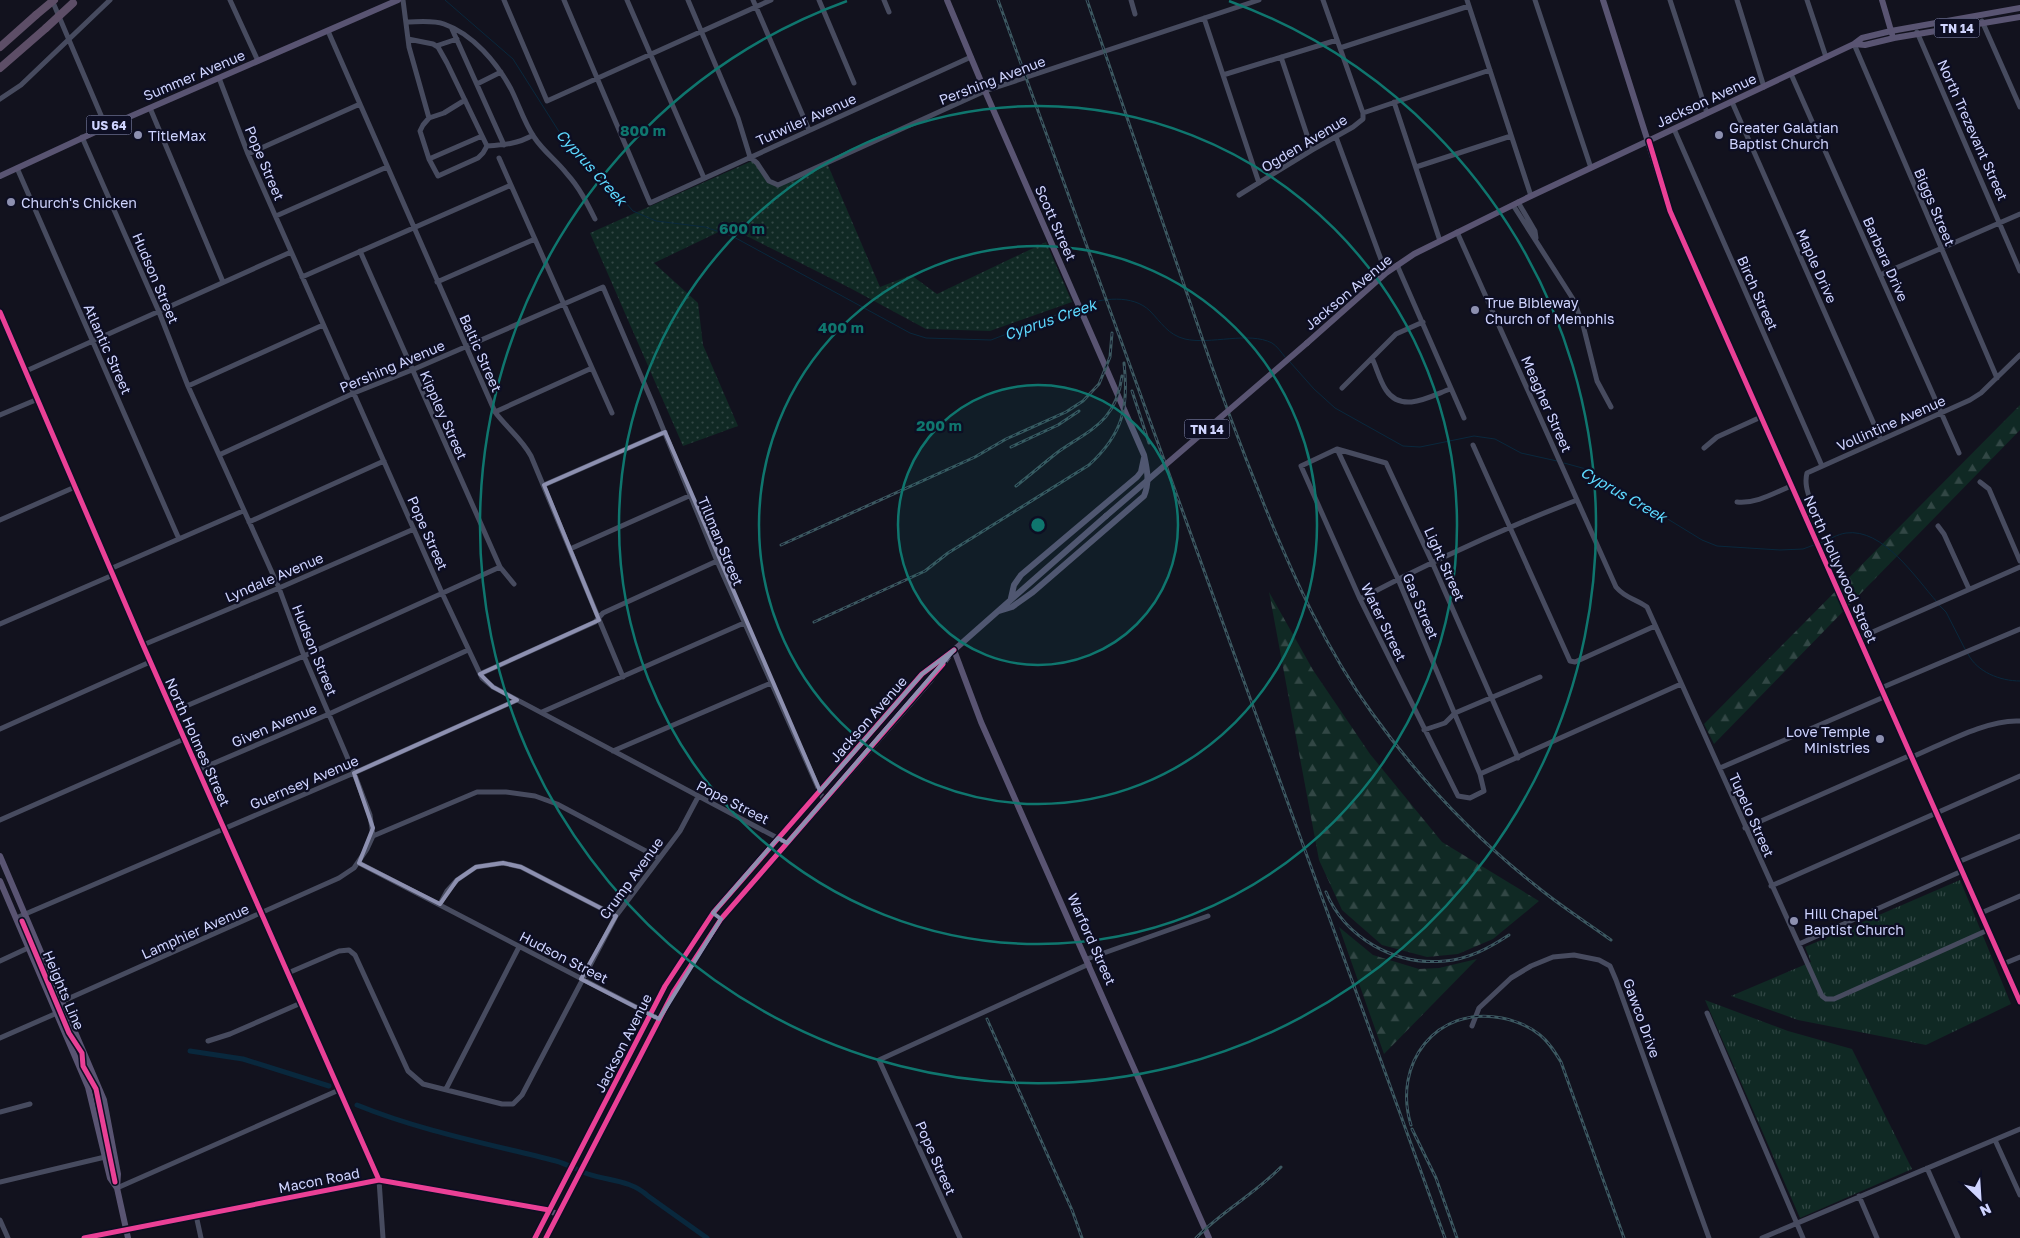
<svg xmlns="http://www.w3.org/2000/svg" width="2020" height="1238" font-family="'Golos Text',sans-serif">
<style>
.grass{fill:url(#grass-tufts)}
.forest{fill:url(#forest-firs)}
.park{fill:url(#park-dots)}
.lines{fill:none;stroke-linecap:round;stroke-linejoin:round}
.stream{stroke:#09283d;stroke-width:1}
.canal{stroke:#09283d;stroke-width:5}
.minor{stroke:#474b5f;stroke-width:5}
.major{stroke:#595472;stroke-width:6}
.highway{stroke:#5d4e67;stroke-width:8}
.rail-casing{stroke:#3c5860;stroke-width:3}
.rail{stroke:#0d0e23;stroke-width:1;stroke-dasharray:4;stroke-linecap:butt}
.major-bridge{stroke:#595472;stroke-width:6}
.highway-bridge{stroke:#5d4e67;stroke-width:8}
.cycleway-casing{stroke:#0d0e23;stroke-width:8}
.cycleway{stroke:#ea4096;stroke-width:5}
.marked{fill:none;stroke:#8d90b0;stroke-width:4;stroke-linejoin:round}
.ring{fill:none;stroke:#0f766e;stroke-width:2.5}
.poi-dot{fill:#8d90b0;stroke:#0d0e23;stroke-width:2}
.labels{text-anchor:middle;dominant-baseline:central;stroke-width:4.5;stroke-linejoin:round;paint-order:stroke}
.shield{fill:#0d0e23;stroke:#9599bd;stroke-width:1}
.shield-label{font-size:12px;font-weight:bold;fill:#cfd4ff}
.street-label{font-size:14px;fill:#cfd4ff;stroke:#0d0e23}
.poi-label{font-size:14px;fill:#cfd4ff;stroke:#0d0e23;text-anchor:start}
.water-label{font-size:15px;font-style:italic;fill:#5dd9ff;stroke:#0d0e23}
.centre{fill:#0f766e;stroke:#0d0e23;stroke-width:2.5}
.ring-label{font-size:15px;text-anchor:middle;font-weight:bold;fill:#0f766e;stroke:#0d0e23;stroke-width:4.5;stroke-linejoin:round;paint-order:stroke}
</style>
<defs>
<pattern id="grass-tufts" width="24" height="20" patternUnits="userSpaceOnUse" patternTransform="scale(1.25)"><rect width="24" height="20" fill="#102924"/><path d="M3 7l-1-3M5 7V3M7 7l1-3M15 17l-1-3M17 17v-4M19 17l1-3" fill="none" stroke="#324745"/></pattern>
<pattern id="forest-firs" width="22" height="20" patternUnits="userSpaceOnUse" patternTransform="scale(1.25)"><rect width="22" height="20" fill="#102924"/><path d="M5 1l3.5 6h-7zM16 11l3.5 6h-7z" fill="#324745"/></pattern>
<pattern id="park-dots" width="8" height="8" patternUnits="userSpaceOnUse" patternTransform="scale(1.25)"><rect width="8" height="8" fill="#102924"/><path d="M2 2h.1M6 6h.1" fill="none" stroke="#324745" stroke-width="1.8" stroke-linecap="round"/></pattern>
</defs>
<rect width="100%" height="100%" fill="#12121e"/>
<path class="grass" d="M 1960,880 L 2011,1004 L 1926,1045 L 1798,1020 L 1731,996 L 1811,962 L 1805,947 Z
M 1705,1000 L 1788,1031 L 1852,1049 L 1912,1169 L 1800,1218 Z"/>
<path class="forest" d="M 2020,405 L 2020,430 L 1714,744 L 1704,724 Z
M 1269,592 L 1313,670 L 1370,754 L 1442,842 L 1539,901 L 1493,939 L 1458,954 L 1427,957 L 1382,945 L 1342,910 L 1319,860 Z
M 1339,927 L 1373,955 L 1419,969 L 1439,968 L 1477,959 L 1384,1054 Z"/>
<path class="park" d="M 754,160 L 769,181 L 778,185 L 827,163 L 880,287 L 911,275 L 937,294 L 1046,242 L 1072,302 L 990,331 L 926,329 L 850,288 L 729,227 L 654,263 L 698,303 L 703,345 L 738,426 L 683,446 L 590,233 Z"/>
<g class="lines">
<path class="stream" d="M 445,0 L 513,59 L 565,141 L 590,162 L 633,211 L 656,221 L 705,227 L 732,236 L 910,333 L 926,338 L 991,340 L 1077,307
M 1081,306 C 1101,298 1133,294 1150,311 C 1161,322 1168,335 1185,339 C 1210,345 1249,331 1272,343 C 1277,346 1281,352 1285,357
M 1290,362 L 1314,389 L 1335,408 L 1403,446 L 1420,447 L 1474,436 L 1495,439 L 1521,453 L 1557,461
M 1564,463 L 1586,469 L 1702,540 L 1717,546 L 1780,550 L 1803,549 L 1814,545
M 1820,543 C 1828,540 1838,534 1846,533 C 1883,528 1915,577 1937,602
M 1939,605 L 1946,612 L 1966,651
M 1968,654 C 1977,672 2000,681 2020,681"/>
<path class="canal" d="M 190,1051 L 243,1059 L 329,1086
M 357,1105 C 421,1131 489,1144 556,1161 C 567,1164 577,1170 588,1174 C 609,1181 631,1180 648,1196 L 707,1238"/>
<path class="minor" d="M 52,0 L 106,127
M 230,0 L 258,61
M 403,0 L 409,47 L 429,118
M 504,0 L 547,101 L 771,0
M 564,0 L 650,203 L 971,57
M 627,0 L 704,178
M 688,0 L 738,118 L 750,157 L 757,163 L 769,181 L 778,185 L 985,91 L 1259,0
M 753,0 L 809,130
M 819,0 L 854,83
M 884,0 L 889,12
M 1131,0 L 1135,14
M 1323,0 L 1363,113
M 1467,0 L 1531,196
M 1535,0 L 1591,168
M 1670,0 L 1707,113
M 1737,0 L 1764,87
M 1807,0 L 1826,57
M 1204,18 L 1259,183
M 1982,21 L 2020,107
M 406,22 C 418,22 433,20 444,24 C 473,34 497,63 511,89 C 519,105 524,122 534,137 C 543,151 557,161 567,174 C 579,187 587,203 595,219
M 452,29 L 504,145
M 328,31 L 495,412 C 507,428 522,439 531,456 L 623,677
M 1917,32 L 2020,271
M 408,39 L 433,44 L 438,47 L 447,63 L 487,146
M 1854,44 L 1997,378
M 436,46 L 457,39
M 1340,48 L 1469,6
M 1281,57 L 1312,150
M 1791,74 L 1959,453
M 1223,75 L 1337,40
M 219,78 L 248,154 L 442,593 L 482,678 L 493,687 L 787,843
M 477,84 L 501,72
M 0,99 L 21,85 L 110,0
M 465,100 L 444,113 L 429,118 L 423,125 L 420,131 L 429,159 L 482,136
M 1394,102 L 1440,241
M 1732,102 L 1881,440
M 150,108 L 223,282
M 1674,129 L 1822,466
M 1336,137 L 1386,273
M 487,146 C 503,145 518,144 533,135
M 248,154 L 360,104
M 499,158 L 612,413
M 429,159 L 438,176 L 478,158 L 483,153 L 487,146
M 1416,167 L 1511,136
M 17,168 L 179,539
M 1239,195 L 1312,150 L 1353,127 L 1363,119 L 1363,113 L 1490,70
M 1518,202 L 1535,231 L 1536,238
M 1513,205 L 1573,299 L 1583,325 L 1597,381 L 1611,407
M 276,216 L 387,167
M 1457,232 L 1616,587 C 1626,599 1635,598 1647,607 L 1822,996 L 1826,999 L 1834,999 L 1988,930
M 360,251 L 500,567 L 514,584
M 1397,265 L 1464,418
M 1880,275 L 2020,214
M 302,277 L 511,185
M 437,282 L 535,239
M 0,312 L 143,645 L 379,1180 L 383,1238
M 1372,358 C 1377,369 1380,381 1386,390 C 1402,414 1431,396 1450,389
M 26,371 L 291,252
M 188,386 L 323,325
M 1342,388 L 1396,334 L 1423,322
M 495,412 L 592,368
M 0,415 L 38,399
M 1473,445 L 1570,661 L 1575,662 L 1655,626
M 1704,448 L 1717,437 L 1761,417
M 1337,449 L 1398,579 L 1480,774
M 219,455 L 354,393 L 412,370 L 603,287 L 653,404 L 717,561 L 824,801
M 1980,482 L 1989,489 L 2020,561
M 544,485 L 665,432
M 1737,502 C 1756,504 1774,493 1791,486
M 1806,519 L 1814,515 C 1812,500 1803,488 1807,473 L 1970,400 L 1981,393 L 2020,355
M 0,520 L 75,487
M 249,522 L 384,461
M 1938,526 L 1944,534 L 1969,589
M 570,549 L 689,496
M 110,569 L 243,511
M 1360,599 C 1430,562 1502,529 1577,500
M 0,624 L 113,575
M 1859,638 L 2020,567
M 143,645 L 279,588 L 414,529
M 480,674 L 595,622 L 603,613 L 717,561
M 1881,688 L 2020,629
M 172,712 L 304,656 L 500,567
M 542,712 L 744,623
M 0,729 L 150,662
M 1424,730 L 1445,723 L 1455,713 L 1540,677
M 613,751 L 771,683
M 1912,757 C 1943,744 1987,719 2020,721
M 1518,758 L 1432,562 L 1386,463 L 1337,449 L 1301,466 L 1360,599 L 1458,796 L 1470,798 L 1484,791 L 1480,774 L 1681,684
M 1720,768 L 1884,697
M 198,770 L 329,714 L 468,650
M 0,820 L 184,739
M 1745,828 L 1911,755
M 373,836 L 477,792 L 506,792 L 535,796 L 557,804 L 659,858
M 1958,862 L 2020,836
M 359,863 L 659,1019
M 1771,886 L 2020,776
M 440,904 L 447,891 L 457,880 L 476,867 L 503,863 L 521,867 L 616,916
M 1981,913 L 2020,896
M 16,918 L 354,773 L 517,700
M 1799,944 L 1962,871
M 1087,959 L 1208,916
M 0,961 L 28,948
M 2003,964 L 2020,957
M 288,973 L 339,951 L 349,950 L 355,955 L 408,1071 L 423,1084 L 502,1104 L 513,1104 L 522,1095 L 616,916 L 680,831 L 698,797
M 63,1001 L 339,878 L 354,868 L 367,849 L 373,836 L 370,815 L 354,773 L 304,656 L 279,588 L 188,386 L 159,312 L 82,137
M 1707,1013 L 1803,1238
M 1472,1026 L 1479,1008 L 1511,978 L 1531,966 L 1553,957 L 1574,955 L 1599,960 L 1610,966 L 1616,980 L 1709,1238
M 0,1038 L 57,1013
M 208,1041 L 230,1034 L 301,1003
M 446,1089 L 519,947
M 0,1112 L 30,1104
M 1995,1140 L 2020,1195
M 1927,1168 L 1958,1238
M 0,1182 L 105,1157
M 117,1188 L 339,1090
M 1859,1196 L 1877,1238
M 196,1215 L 201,1238
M 0,1220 L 8,1238
M 960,1238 L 879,1060 L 1089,964
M 1762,1238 L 2020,1129"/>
<path class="major" d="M 947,0 L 985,91 L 1144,455 C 1147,469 1150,482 1144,496 L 1033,592 L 1012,607 L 999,611
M 1603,0 L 1670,211 L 2020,1002
M 1882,0 L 1892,34
M 1854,44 L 1865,45 L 1894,38 L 2020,17
M 0,176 L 106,127 L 398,0
M 1307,343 L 1386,273 L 1414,254 L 1531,196 L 1854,44 L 1862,38 L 1891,31 L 2020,8
M 1011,598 L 1014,585 L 1021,575 L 1137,477 L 1141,472 L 1144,458
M 954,650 L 981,722 L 1209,1238
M 0,856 L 104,1100 L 118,1174 L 117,1188 L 128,1238
M 0,881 L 88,1087 L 110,1178 L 117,1188
M 84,1238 L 379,1180 L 539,1208 L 558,1214
M 535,1238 L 665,986 L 713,913 L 922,674 L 954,650 L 1106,516
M 546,1238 L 674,991 L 721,919 L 930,681 L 948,657"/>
<path class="highway" d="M 0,47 L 36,15
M 0,68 L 46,28"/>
<defs>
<path id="rail" d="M 998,0 L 1445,1238
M 1087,0 C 1123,107 1160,213 1196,320 C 1217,383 1240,445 1265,507 C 1294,578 1326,649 1372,713 C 1418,777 1473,836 1535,885 C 1559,905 1586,922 1611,940
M 1132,391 L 1149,443
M 1011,447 L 1058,425 L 1079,411
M 1016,486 C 1030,475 1044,463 1058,452 C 1091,429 1116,422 1122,376
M 781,545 L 975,457 L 1006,439 L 1066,412 L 1083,401 L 1099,384 L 1110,357 L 1112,333
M 814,622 L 925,571 L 948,553 L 1089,465 C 1123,434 1129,407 1124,363
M 1326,892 C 1345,938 1395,966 1445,961 C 1469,959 1489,948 1509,935
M 987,1019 L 1072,1210 L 1082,1238
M 1411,1125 C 1392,1064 1436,1005 1502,1018 C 1516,1021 1528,1025 1540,1035 C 1549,1042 1555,1052 1561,1062 L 1624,1238
M 1412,1129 L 1436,1178 L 1457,1238
M 1196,1238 C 1222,1211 1255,1194 1281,1167"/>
</defs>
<use href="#rail" class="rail-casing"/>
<use href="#rail" class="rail"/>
<path class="major-bridge" d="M 1106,516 L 1307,343"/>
<path class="highway-bridge" d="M 36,15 L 54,0
M 46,28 L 73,3"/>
<defs>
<path id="cycleway" d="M 1649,141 L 1670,211 L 2020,1002
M 0,312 L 143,645 L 379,1180
M 22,921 L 69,1033 L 82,1053 L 83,1066 L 96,1089 L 115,1182
M 84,1238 L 379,1180 L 549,1210
M 535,1238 L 665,986 L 713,913 L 922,674 L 954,650
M 546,1238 L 674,991 L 721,919 L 943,664"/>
</defs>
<use href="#cycleway" class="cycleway-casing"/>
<use href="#cycleway" class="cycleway"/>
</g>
<path class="marked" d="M 665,432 L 820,791 L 922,674 L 954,650 L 787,843 L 778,838 L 713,913 L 721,919 L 659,1019 L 581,979 L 616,916 L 521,867 L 503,863 L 476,867 L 457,880 L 440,904 L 359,863 L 373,828 L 354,773 L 517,700 L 493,687 L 480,674 L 599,620 L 544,485 Z"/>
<circle cx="1038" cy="525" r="140" fill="#0f766e" fill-opacity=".12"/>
<g class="ring">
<circle cx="1038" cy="525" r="140"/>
<circle cx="1038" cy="525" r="279"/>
<circle cx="1038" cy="525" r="419"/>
<path d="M1229 1A558 558 0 1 1 847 1"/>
</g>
<g class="poi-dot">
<circle cx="138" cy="135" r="5"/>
<circle cx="1719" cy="135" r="5"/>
<circle cx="11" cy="202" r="5"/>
<circle cx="1475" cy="310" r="5"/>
<circle cx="1880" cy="739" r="5"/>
<circle cx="1794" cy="921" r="5"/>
</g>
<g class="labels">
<g class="shield">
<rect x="1934.5" y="18.5" width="45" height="19" rx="4"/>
<rect x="86.5" y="115.5" width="45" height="19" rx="4"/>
<rect x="1184.5" y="419.5" width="45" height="19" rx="4"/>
</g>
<g class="shield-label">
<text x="1957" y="28">TN 14</text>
<text x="109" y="125">US 64</text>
<text x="1207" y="429">TN 14</text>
</g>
<g class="street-label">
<text transform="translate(194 75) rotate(-23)">Summer Avenue</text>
<text transform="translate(992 80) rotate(-21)">Pershing Avenue</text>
<text transform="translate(1706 100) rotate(-25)">Jackson Avenue</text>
<text transform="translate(806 119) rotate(-24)">Tutwiler Avenue</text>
<text transform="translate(1973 130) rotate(66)">North Trezevant Street</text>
<text transform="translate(1304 143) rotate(-31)">Ogden Avenue</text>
<text transform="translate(265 163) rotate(67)">Pope Street</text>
<text transform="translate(1935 207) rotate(67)">Biggs Street</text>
<text transform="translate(1056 223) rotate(66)">Scott Street</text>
<text transform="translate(1886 259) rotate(66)">Barbara Drive</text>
<text transform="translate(1817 266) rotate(66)">Maple Drive</text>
<text transform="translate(156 278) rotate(67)">Hudson Street</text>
<text transform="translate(1348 292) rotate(-40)">Jackson Avenue</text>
<text transform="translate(1758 293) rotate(66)">Birch Street</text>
<text transform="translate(108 349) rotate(66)">Atlantic Street</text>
<text transform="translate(481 353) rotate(66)">Baltic Street</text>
<text transform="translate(392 366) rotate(-23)">Pershing Avenue</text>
<text transform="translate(1547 404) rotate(66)">Meagher Street</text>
<text transform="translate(444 415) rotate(66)">Kippley Street</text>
<text transform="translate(1891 423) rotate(-24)">Vollintine Avenue</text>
<text transform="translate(428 533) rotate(66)">Pope Street</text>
<text transform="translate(721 541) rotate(67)">Tillman Street</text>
<text transform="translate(1445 564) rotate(66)">Light Street</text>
<text transform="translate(1841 569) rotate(66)">North Hollywood Street</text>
<text transform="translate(274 577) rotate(-23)">Lyndale Avenue</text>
<text transform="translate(1421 606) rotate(67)">Gas Street</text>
<text transform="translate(1384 622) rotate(64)">Water Street</text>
<text transform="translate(315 650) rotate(68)">Hudson Street</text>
<text transform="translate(868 719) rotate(-49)">Jackson Avenue</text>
<text transform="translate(274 725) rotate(-23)">Given Avenue</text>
<text transform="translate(198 742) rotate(66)">North Holmes Street</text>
<text transform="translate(304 782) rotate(-23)">Guernsey Avenue</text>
<text transform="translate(733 802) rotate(27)">Pope Street</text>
<text transform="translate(1752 815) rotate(66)">Tupelo Street</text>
<text transform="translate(631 878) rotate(-54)">Crump Avenue</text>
<text transform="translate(195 931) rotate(-24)">Lamphier Avenue</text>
<text transform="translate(1092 939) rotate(66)">Warford Street</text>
<text transform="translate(564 957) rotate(27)">Hudson Street</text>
<text transform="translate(64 990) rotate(67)">Heights Line</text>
<text transform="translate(1642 1018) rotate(70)">Gawco Drive</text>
<text transform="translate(623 1043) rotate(-63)">Jackson Avenue</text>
<text transform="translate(936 1158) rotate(66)">Pope Street</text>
<text transform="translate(319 1180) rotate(-11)">Macon Road</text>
</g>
<g class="poi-label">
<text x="1729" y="127">Greater Galatian<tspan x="1729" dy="16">Baptist Church</tspan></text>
<text x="148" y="135">TitleMax</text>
<text x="21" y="202">Church's Chicken</text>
<text x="1485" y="302">True Bibleway<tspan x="1485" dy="16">Church of Memphis</tspan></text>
<text x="1870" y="731" text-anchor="end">Love Temple<tspan x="1870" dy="16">Ministries</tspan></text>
<text x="1804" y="913">Hill Chapel<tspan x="1804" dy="16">Baptist Church</tspan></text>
</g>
<g class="water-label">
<text transform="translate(592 167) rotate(48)">Cyprus Creek</text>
<text transform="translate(1050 319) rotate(-19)">Cyprus Creek</text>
<text transform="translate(1624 494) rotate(30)">Cyprus Creek</text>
</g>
</g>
<circle cx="1038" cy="525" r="8" class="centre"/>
<g class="ring-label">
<text x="643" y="136">800 m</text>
<text x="742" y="234">600 m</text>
<text x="841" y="333">400 m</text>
<text x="939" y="431">200 m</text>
</g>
<g transform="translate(1980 1198) rotate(155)" stroke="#0d0e23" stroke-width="4" paint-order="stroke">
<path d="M0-4L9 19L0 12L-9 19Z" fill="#cfd4ff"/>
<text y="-8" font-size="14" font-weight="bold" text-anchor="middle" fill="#cfd4ff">N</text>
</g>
</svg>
